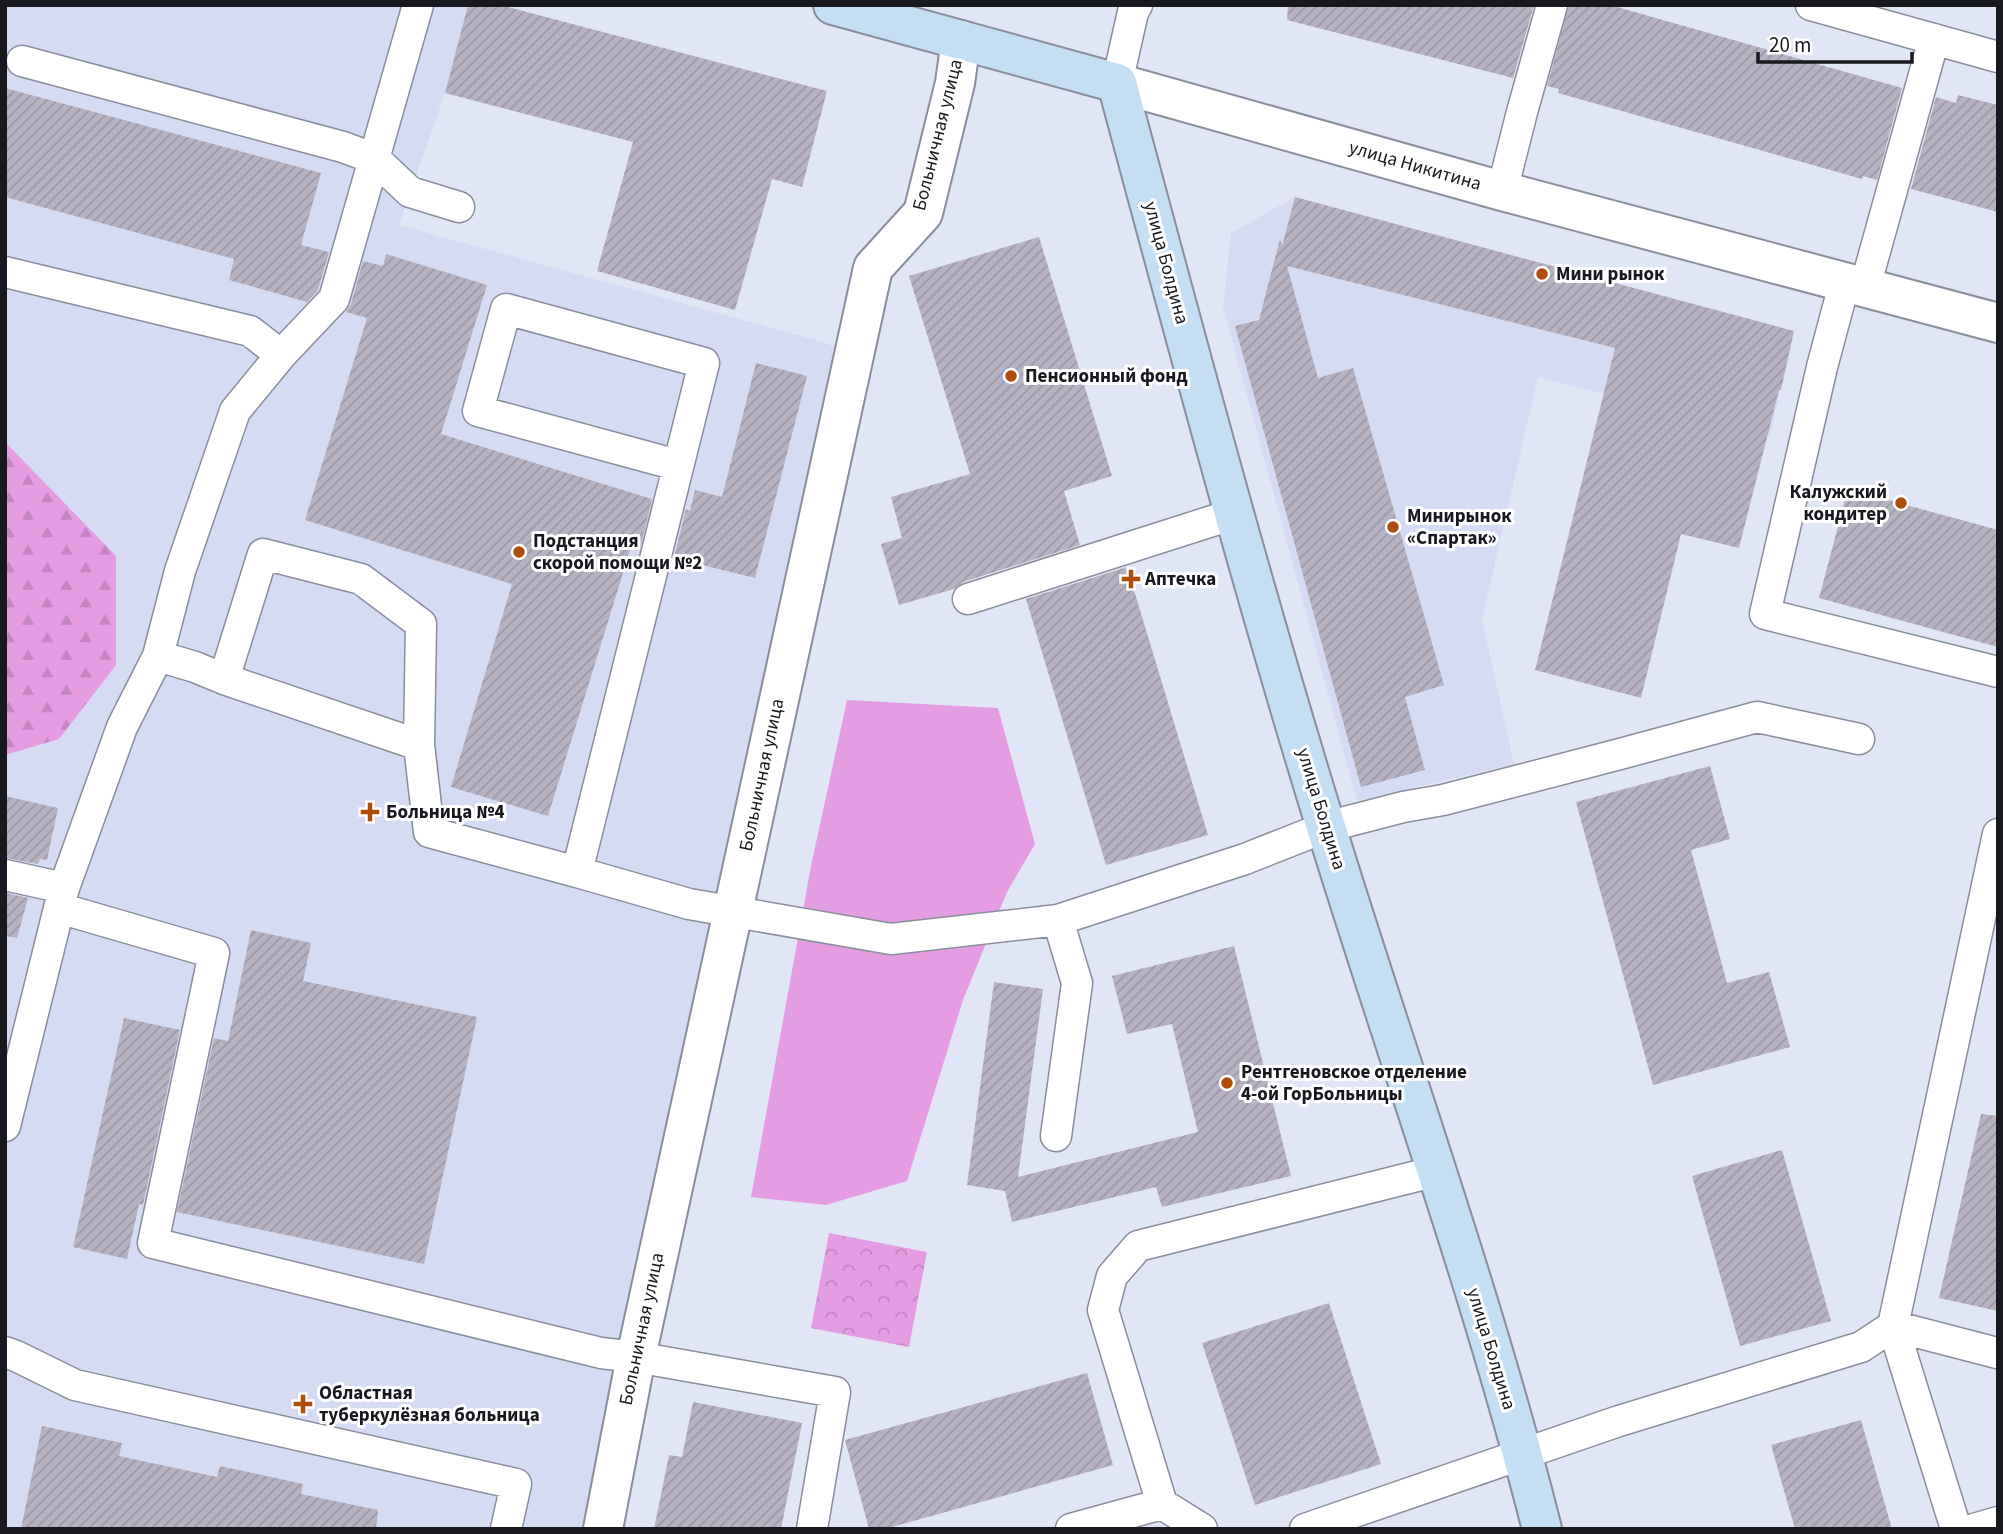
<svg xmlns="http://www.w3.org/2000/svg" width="2003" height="1534" font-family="'Source Sans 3',sans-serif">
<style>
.built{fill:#d5dbf3}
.green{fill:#e49ce3}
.forest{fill:url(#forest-firs)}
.park{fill:url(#park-crowns)}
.building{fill:url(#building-hatch)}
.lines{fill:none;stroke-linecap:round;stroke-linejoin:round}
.service-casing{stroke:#898d9c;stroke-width:33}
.minor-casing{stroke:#898d9c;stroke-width:42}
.tertiary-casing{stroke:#898d9c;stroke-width:42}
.secondary-casing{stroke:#898d9c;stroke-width:42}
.service{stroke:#fff;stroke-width:30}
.minor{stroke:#fff;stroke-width:38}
.tertiary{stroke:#fff;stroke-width:38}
.secondary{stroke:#c4dff4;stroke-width:38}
.poi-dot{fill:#af4e0a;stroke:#fff;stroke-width:2.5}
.labels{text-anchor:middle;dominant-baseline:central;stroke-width:6;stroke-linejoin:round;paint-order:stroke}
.street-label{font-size:19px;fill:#17191e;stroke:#fff}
.poi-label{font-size:19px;font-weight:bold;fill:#17191e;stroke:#fff;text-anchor:start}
</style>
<defs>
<pattern id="forest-firs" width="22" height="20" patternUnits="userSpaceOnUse" patternTransform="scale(1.75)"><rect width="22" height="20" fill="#e49ce3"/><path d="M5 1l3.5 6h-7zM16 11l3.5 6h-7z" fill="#c386c2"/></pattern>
<pattern id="park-crowns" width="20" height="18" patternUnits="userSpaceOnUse" patternTransform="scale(1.75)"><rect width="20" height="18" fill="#e49ce3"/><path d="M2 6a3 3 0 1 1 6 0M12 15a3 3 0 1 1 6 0" fill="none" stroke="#c386c2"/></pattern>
<pattern id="building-hatch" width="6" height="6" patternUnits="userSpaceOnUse" patternTransform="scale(1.75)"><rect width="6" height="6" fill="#b7b2c2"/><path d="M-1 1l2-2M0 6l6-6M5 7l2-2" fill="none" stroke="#9d98a6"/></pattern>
</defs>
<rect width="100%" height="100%" fill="#e1e6f7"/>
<path class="built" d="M 5,5 L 468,5 L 445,93 L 399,225 L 826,343 L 834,347 L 584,1529 L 5,1529 Z
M 1295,197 L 1794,331 L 1770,436 L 1538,377 L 1482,619 L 1514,764 L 1357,801 L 1223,307 L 1231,233 Z"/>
<path class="green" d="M 847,700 L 998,708 L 1035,844 L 1007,892 L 963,1000 L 907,1181 L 826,1205 L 751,1197 L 811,866 Z"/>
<path class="forest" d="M 5,442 L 116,556 L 116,665 L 59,739 L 5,755 Z"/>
<path class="park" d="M 829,1233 L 927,1252 L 909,1347 L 811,1328 Z"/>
<path class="building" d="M 468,5 L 500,5 L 827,91 L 802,187 L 772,179 L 735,310 L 597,271 L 633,142 L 445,93 Z
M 1288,5 L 1534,5 L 1513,78 L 1287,20 Z
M 1569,5 L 1610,5 L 1902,88 L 1877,180 L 1863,176 L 1862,179 L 1558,93 L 1559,89 L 1547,86 Z
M 5,88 L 321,173 L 301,245 L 329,252 L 318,290 L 307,302 L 229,280 L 234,259 L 5,197 Z
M 1958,95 L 1998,105 L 1998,212 L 1911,189 L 1936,97 L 1956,103 Z
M 1295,197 L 1794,331 L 1781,390 L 1779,390 L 1739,548 L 1681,534 L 1641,698 L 1535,670 L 1615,348 L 1287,266 L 1318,378 L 1353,368 L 1444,685 L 1405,697 L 1425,770 L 1361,787 L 1235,326 L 1259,320 L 1280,239 L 1282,246 Z
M 1039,237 L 1112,476 L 1064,491 L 1080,545 L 963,582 L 954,589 L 899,605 L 881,544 L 902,538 L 891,497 L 970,474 L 909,276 Z
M 386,254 L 487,285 L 441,434 L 652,499 L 640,549 L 631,547 L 548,816 L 451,787 L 512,584 L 305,520 L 367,318 L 346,312 L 351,304 L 363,261 L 383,266 Z
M 756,363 L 807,376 L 755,578 L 674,558 L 686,509 L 690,511 L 695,490 L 722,497 Z
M 1848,489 L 1998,530 L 1998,647 L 1819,598 Z
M 1127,567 L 1208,835 L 1106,865 L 1026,599 Z
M 1710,766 L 1730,839 L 1691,850 L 1727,983 L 1769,972 L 1790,1047 L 1653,1085 L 1576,802 Z
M 5,796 L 58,808 L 47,860 L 40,859 L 38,864 L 5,858 Z
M 5,893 L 28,898 L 17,938 L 5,936 Z
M 251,930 L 311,943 L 303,981 L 477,1017 L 424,1264 L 177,1212 L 214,1038 L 228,1041 Z
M 1234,946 L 1291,1176 L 1162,1207 L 1156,1187 L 1012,1222 L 1005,1191 L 967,1185 L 994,982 L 1043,989 L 1018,1177 L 1198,1132 L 1172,1024 L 1127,1034 L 1112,976 Z
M 124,1018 L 180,1030 L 143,1205 L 139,1204 L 127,1259 L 73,1247 Z
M 1981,1114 L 1998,1116 L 1998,1311 L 1939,1298 Z
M 1782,1150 L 1831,1321 L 1740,1346 L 1692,1176 Z
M 1329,1303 L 1381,1464 L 1255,1505 L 1202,1343 Z
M 1087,1373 L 1113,1465 L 885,1529 L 869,1529 L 845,1440 Z
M 693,1402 L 802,1423 L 781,1529 L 654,1529 L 669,1455 L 682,1457 Z
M 1861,1420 L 1892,1529 L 1795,1529 L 1771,1445 Z
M 42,1426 L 122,1443 L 119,1456 L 217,1477 L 220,1466 L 303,1484 L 301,1494 L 378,1510 L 376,1529 L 21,1529 Z"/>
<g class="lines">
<defs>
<path id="service" d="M 1811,5 L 1998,57
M 22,61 L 343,147 L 375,159 L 410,192 L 459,207
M 1117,83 L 1133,12 L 1137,5
M 1502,191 L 1522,112 L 1552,5
M 5,272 L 250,331 L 281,355
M 1845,281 L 1822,367 L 1765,614 L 1998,672
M 1865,287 L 1934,39
M 677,465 L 478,411 L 506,309 L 704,363 L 577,872 L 689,904 L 891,939 L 1058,920 L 1245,859 L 1326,827 L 1403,807 L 1443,800 L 1620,754 L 1757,717 L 1859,739
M 968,599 L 1234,514
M 158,656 L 195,667 L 224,679 L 263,554 L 361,579 L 421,624 L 419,745 L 429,832 L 577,872
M 224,679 L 419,745
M 5,875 L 64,888 L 5,1126
M 64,888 L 122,727 L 158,656 L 180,571 L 235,411 L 281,355 L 334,299 L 418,5
M 59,908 L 214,953 L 153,1243 L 601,1353 L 636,1357 L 835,1392 L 812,1529
M 1056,1136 L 1077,983 L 1058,920
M 5,1352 L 16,1356 L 75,1385 L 516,1484 L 506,1529
M 1162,1504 L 1202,1529
M 1071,1529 L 1162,1504 L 1103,1310 L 1112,1276 L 1138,1246 L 1437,1171
M 1305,1529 L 1619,1421 L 1861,1347 L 1893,1326 L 1998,834
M 1956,1529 L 1893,1326 L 1997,1353
M 1974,1529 L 1998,1522"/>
<path id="minor" d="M 603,1529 L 636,1357 L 873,268 L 923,213 L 955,83 L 961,40"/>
<path id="tertiary" d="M 1117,83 L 1502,191 L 1998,323"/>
<path id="secondary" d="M 833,5 L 1117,83 C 1184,332 1250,581 1326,827 C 1398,1061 1482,1291 1542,1529"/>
</defs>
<use href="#service" class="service-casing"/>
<use href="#minor" class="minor-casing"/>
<use href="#tertiary" class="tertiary-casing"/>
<use href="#secondary" class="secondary-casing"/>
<use href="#service" class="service"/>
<use href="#minor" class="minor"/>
<use href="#tertiary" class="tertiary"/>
<use href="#secondary" class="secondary"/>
</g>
<g class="poi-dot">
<circle cx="1542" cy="274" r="7"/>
<circle cx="1011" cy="376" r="7"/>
<circle cx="1901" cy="503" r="7"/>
<circle cx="1393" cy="527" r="7"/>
<circle cx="519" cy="552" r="7"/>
<path d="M1127.5 568.5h7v7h7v7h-7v7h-7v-7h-7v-7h7z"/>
<path d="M366.5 801.5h7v7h7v7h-7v7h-7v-7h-7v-7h7z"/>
<circle cx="1227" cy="1083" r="7"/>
<path d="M299.5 1393.5h7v7h7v7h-7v7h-7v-7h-7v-7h7z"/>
</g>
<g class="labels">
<g class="street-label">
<text transform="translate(938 135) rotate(-76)">Больничная улица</text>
<text transform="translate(1415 166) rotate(16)">улица Никитина</text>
<text transform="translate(1166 263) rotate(75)">улица Болдина</text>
<text transform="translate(762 775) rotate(-78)">Больничная улица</text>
<text transform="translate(1321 809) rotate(73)">улица Болдина</text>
<text transform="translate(642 1329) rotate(-78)">Больничная улица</text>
<text transform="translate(1491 1349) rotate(73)">улица Болдина</text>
</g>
<g class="poi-label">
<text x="1556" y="274">Мини рынок</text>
<text x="1025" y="376">Пенсионный фонд</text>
<text x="1887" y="492" text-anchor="end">Калужский<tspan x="1887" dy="22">кондитер</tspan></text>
<text x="1407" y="516">Минирынок<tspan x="1407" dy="22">«Спартак»</tspan></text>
<text x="533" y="541">Подстанция<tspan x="533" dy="22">скорой помощи №2</tspan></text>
<text x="1145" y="579">Аптечка</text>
<text x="386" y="812">Больница №4</text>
<text x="1241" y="1072">Рентгеновское отделение<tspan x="1241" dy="22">4-ой ГорБольницы</tspan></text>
<text x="319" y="1393">Областная<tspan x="319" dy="22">туберкулёзная больница</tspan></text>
</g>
</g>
<rect width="2003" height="1534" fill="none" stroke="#17191e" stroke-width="14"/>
<path d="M1758 52v10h154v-10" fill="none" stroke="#17191e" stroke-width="3.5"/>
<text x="1769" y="52" font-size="21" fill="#17191e" stroke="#ffffff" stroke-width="5" paint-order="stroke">20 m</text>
</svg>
